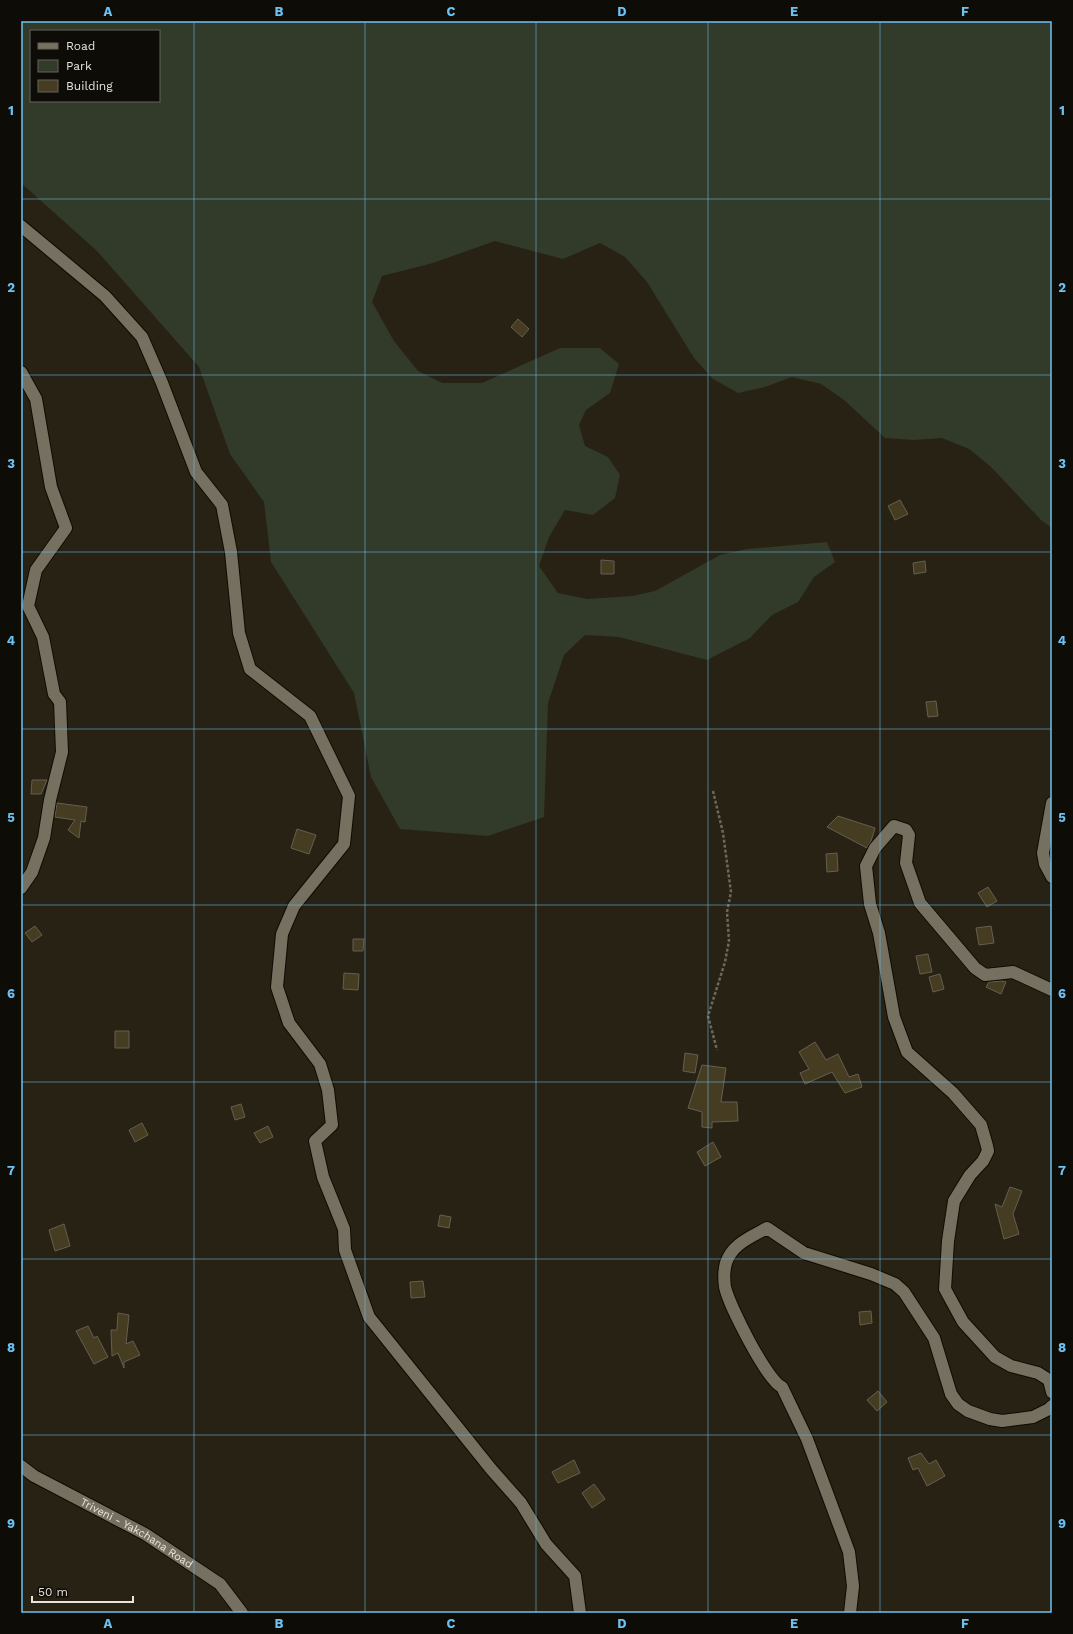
<svg xmlns="http://www.w3.org/2000/svg" width="1073" height="1634" font-family="'Work Sans',sans-serif">
<style>
.green{fill:#323a2a;fill-rule:evenodd}
.building{fill:#463c22;stroke:#655f50}
.lines{fill:none;stroke-linecap:round;stroke-linejoin:round}
.minor-casing{stroke:#100b02;stroke-width:14}
.path{stroke:#6c685c;stroke-width:2.5;stroke-dasharray:3 2;stroke-linecap:butt}
.minor{stroke:#767060;stroke-width:12}
.grid{fill:none;stroke:#6dc2f3;stroke-width:1;stroke-opacity:0.55}
.labels{text-anchor:middle;dominant-baseline:central;stroke-width:3;stroke-linejoin:round;paint-order:stroke}
.street-label{font-size:11px;fill:#e8e4db;stroke:#0e0c06}
.neatline{fill:none;stroke:#6dc2f3;stroke-width:1.5}
.grid-label{font-size:13px;text-anchor:middle;font-weight:bold;fill:#6dc2f3}
</style>
<rect width="100%" height="100%" fill="#272214"/>
<path class="green" d="M 21,21 L 1052,21 L 1052,528 L 1041,520 L 991,467 L 969,449 L 942,438 L 914,440 L 885,438 L 844,400 L 821,384 L 792,377 L 765,387 L 738,393 L 713,379 L 694,358 L 647,282 L 625,257 L 600,243 L 563,259 L 495,241 L 433,263 L 382,276 L 372,302 L 394,341 L 418,371 L 442,383 L 482,383 L 560,348 L 600,348 L 619,364 L 610,393 L 586,410 L 579,425 L 585,446 L 608,457 L 620,475 L 615,498 L 593,515 L 565,510 L 549,537 L 539,566 L 558,593 L 587,599 L 632,596 L 655,591 L 720,555 L 747,549 L 827,542 L 835,562 L 814,577 L 798,602 L 772,615 L 750,638 L 707,660 L 619,637 L 585,635 L 564,655 L 548,703 L 544,817 L 488,836 L 400,829 L 371,777 L 354,693 L 271,562 L 264,502 L 230,454 L 199,367 L 97,251 L 21,183 ZM 31,31 L 159,31 L 159,101 L 31,101 Z"/>
<path class="building" d="M 518,319 L 529,329 L 522,337 L 511,327 Z
M 900,500 L 908,514 L 895,520 L 888,506 Z
M 601,560 L 614,561 L 614,574 L 601,574 Z
M 925,561 L 926,572 L 914,574 L 913,563 Z
M 936,701 L 938,716 L 928,717 L 926,702 Z
M 32,780 L 47,780 L 41,794 L 31,794 Z
M 57,803 L 87,807 L 85,822 L 81,821 L 79,838 L 68,830 L 75,820 L 55,817 Z
M 838,816 L 875,828 L 871,841 L 867,848 L 827,827 Z
M 297,829 L 316,835 L 309,854 L 291,848 Z
M 837,853 L 838,871 L 827,872 L 826,854 Z
M 988,887 L 997,901 L 987,907 L 978,893 Z
M 35,926 L 42,935 L 32,942 L 25,933 Z
M 991,926 L 994,943 L 979,945 L 976,928 Z
M 353,939 L 364,939 L 363,951 L 353,951 Z
M 928,954 L 932,972 L 920,974 L 916,956 Z
M 344,973 L 359,974 L 358,990 L 343,989 Z
M 940,974 L 944,989 L 933,992 L 929,977 Z
M 1002,981 L 1006,982 L 1001,994 L 986,987 L 989,982 Z
M 115,1031 L 129,1031 L 129,1048 L 115,1048 Z
M 815,1042 L 826,1060 L 838,1054 L 849,1077 L 858,1074 L 862,1087 L 845,1093 L 832,1072 L 805,1084 L 800,1073 L 809,1069 L 799,1052 Z
M 685,1053 L 698,1055 L 695,1073 L 683,1071 Z
M 702,1065 L 726,1068 L 721,1102 L 737,1102 L 738,1121 L 712,1122 L 712,1128 L 702,1127 L 702,1112 L 688,1108 Z
M 241,1104 L 245,1117 L 235,1120 L 231,1107 Z
M 142,1123 L 148,1135 L 135,1142 L 129,1130 Z
M 268,1126 L 273,1137 L 260,1143 L 254,1133 Z
M 713,1142 L 721,1157 L 705,1166 L 697,1152 Z
M 1010,1187 L 1022,1191 L 1013,1214 L 1019,1234 L 1004,1239 L 995,1204 L 1002,1207 Z
M 440,1215 L 451,1217 L 449,1228 L 438,1226 Z
M 64,1224 L 70,1246 L 55,1251 L 49,1230 Z
M 423,1281 L 425,1297 L 411,1298 L 410,1282 Z
M 871,1311 L 872,1323 L 860,1325 L 859,1312 Z
M 118,1313 L 129,1315 L 126,1344 L 133,1341 L 140,1355 L 124,1362 L 124,1368 L 118,1353 L 112,1356 L 111,1330 L 117,1330 Z
M 88,1326 L 94,1338 L 97,1336 L 108,1357 L 94,1364 L 76,1331 Z
M 878,1391 L 887,1402 L 877,1411 L 867,1400 Z
M 921,1453 L 929,1464 L 936,1460 L 945,1476 L 927,1486 L 918,1468 L 913,1470 L 908,1458 Z
M 574,1460 L 580,1473 L 558,1483 L 552,1472 Z
M 594,1484 L 605,1499 L 592,1508 L 582,1493 Z"/>
<g class="lines">
<defs>
<g id="minor">
<path d="M 21,226 L 105,296 L 142,337 L 162,383 L 196,472 L 222,505 L 231,552 L 239,633 L 250,669 L 310,716 L 349,796 L 344,844 L 294,906 L 282,934 L 277,987 L 289,1023 L 320,1064 L 328,1090 L 332,1125 L 315,1141 L 323,1177 L 344,1229 L 345,1250 L 369,1317 L 491,1469 L 521,1503 L 546,1544 L 575,1576 L 580,1613"/>
<path d="M 21,372 L 36,399 L 51,487 L 66,528 L 36,570 L 28,606 L 43,637 L 54,694 L 60,702 L 62,752 L 50,800 L 44,838 L 32,872 L 21,888"/>
<path d="M 1052,803 L 1043,853 L 1045,864 L 1052,877"/>
<path d="M 1052,990 L 1013,972 L 985,975 L 975,968 L 920,903 L 906,863 L 909,835 L 906,830 L 894,826 L 875,848 L 866,866 L 870,904 L 879,933 L 894,1017 L 907,1052 L 953,1093 L 981,1125 L 987,1146 L 988,1151 L 983,1161 L 970,1175 L 954,1201 L 948,1241 L 945,1289 L 963,1322 L 995,1357 L 1011,1366 L 1038,1373 L 1049,1380 L 1052,1392"/>
<path id="s1" d="M 21,1466 L 34,1476 L 145,1534 L 220,1584 L 242,1613"/>
<path d="M 850,1613 L 853,1586 L 849,1552 L 807,1439 L 782,1387 C 767,1381 729,1305 725,1287 C 724,1280 724,1270 726,1263 C 732,1244 751,1237 767,1228 L 804,1253 L 871,1274 L 895,1284 L 904,1292 L 934,1338 L 951,1394 L 958,1404 L 968,1411 L 990,1419 L 1002,1421 L 1033,1417 L 1049,1409 L 1052,1406"/>
</g>
</defs>
<use href="#minor" class="minor-casing"/>
<path class="path" d="M 713,791 L 723,833 L 731,892 L 727,912 L 729,941 L 725,962 L 708,1016 L 717,1050"/>
<use href="#minor" class="minor"/>
</g>
<path class="grid" d="M 194,21 L 194,1613M 365,21 L 365,1613M 536,21 L 536,1613M 708,21 L 708,1613M 880,21 L 880,1613M 21,199 L 1052,199M 21,375 L 1052,375M 21,552 L 1052,552M 21,729 L 1052,729M 21,905 L 1052,905M 21,1082 L 1052,1082M 21,1259 L 1052,1259M 21,1435 L 1052,1435"/>
<g class="labels">
<g class="street-label">
<text stroke="none"><textPath href="#s1" startOffset="134">Triveni - Yakchana Road</textPath></text>
</g>
</g>
<rect width="1073" height="1634" fill="none" stroke="#0e0c06" stroke-width="44"/>
<rect x="30" y="30" width="130" height="72" fill="#0e0c06" stroke="#65625b"/>
<rect x="38" y="43" width="20" height="6" fill="#767060" stroke="#65625b"/>
<text x="66" y="50" font-size="12" fill="#e8e4db">Road</text>
<rect x="38" y="60" width="20" height="12" fill="#323a2a" stroke="#65625b"/>
<text x="66" y="70" font-size="12" fill="#e8e4db">Park</text>
<rect x="38" y="80" width="20" height="12" fill="#463c22" stroke="#65625b"/>
<text x="66" y="90" font-size="12" fill="#e8e4db">Building</text>
<path d="M32 1596v6h101v-6" fill="none" stroke="#e8e4db" stroke-width="2"/>
<text x="38" y="1596" font-size="12" fill="#e8e4db" stroke="#0e0c06" stroke-width="3" paint-order="stroke">50 m</text>
<rect x="22" y="22" width="1029" height="1590" class="neatline"/>
<g class="grid-label">
<text x="108" y="16">A</text>
<text x="279" y="16">B</text>
<text x="451" y="16">C</text>
<text x="622" y="16">D</text>
<text x="794" y="16">E</text>
<text x="965" y="16">F</text>
<text x="11" y="115">1</text>
<text x="1062" y="115">1</text>
<text x="11" y="292">2</text>
<text x="1062" y="292">2</text>
<text x="11" y="468">3</text>
<text x="1062" y="468">3</text>
<text x="11" y="645">4</text>
<text x="1062" y="645">4</text>
<text x="11" y="822">5</text>
<text x="1062" y="822">5</text>
<text x="11" y="998">6</text>
<text x="1062" y="998">6</text>
<text x="11" y="1175">7</text>
<text x="1062" y="1175">7</text>
<text x="11" y="1352">8</text>
<text x="1062" y="1352">8</text>
<text x="11" y="1528">9</text>
<text x="1062" y="1528">9</text>
<text x="108" y="1628">A</text>
<text x="279" y="1628">B</text>
<text x="451" y="1628">C</text>
<text x="622" y="1628">D</text>
<text x="794" y="1628">E</text>
<text x="965" y="1628">F</text>
</g>
</svg>
